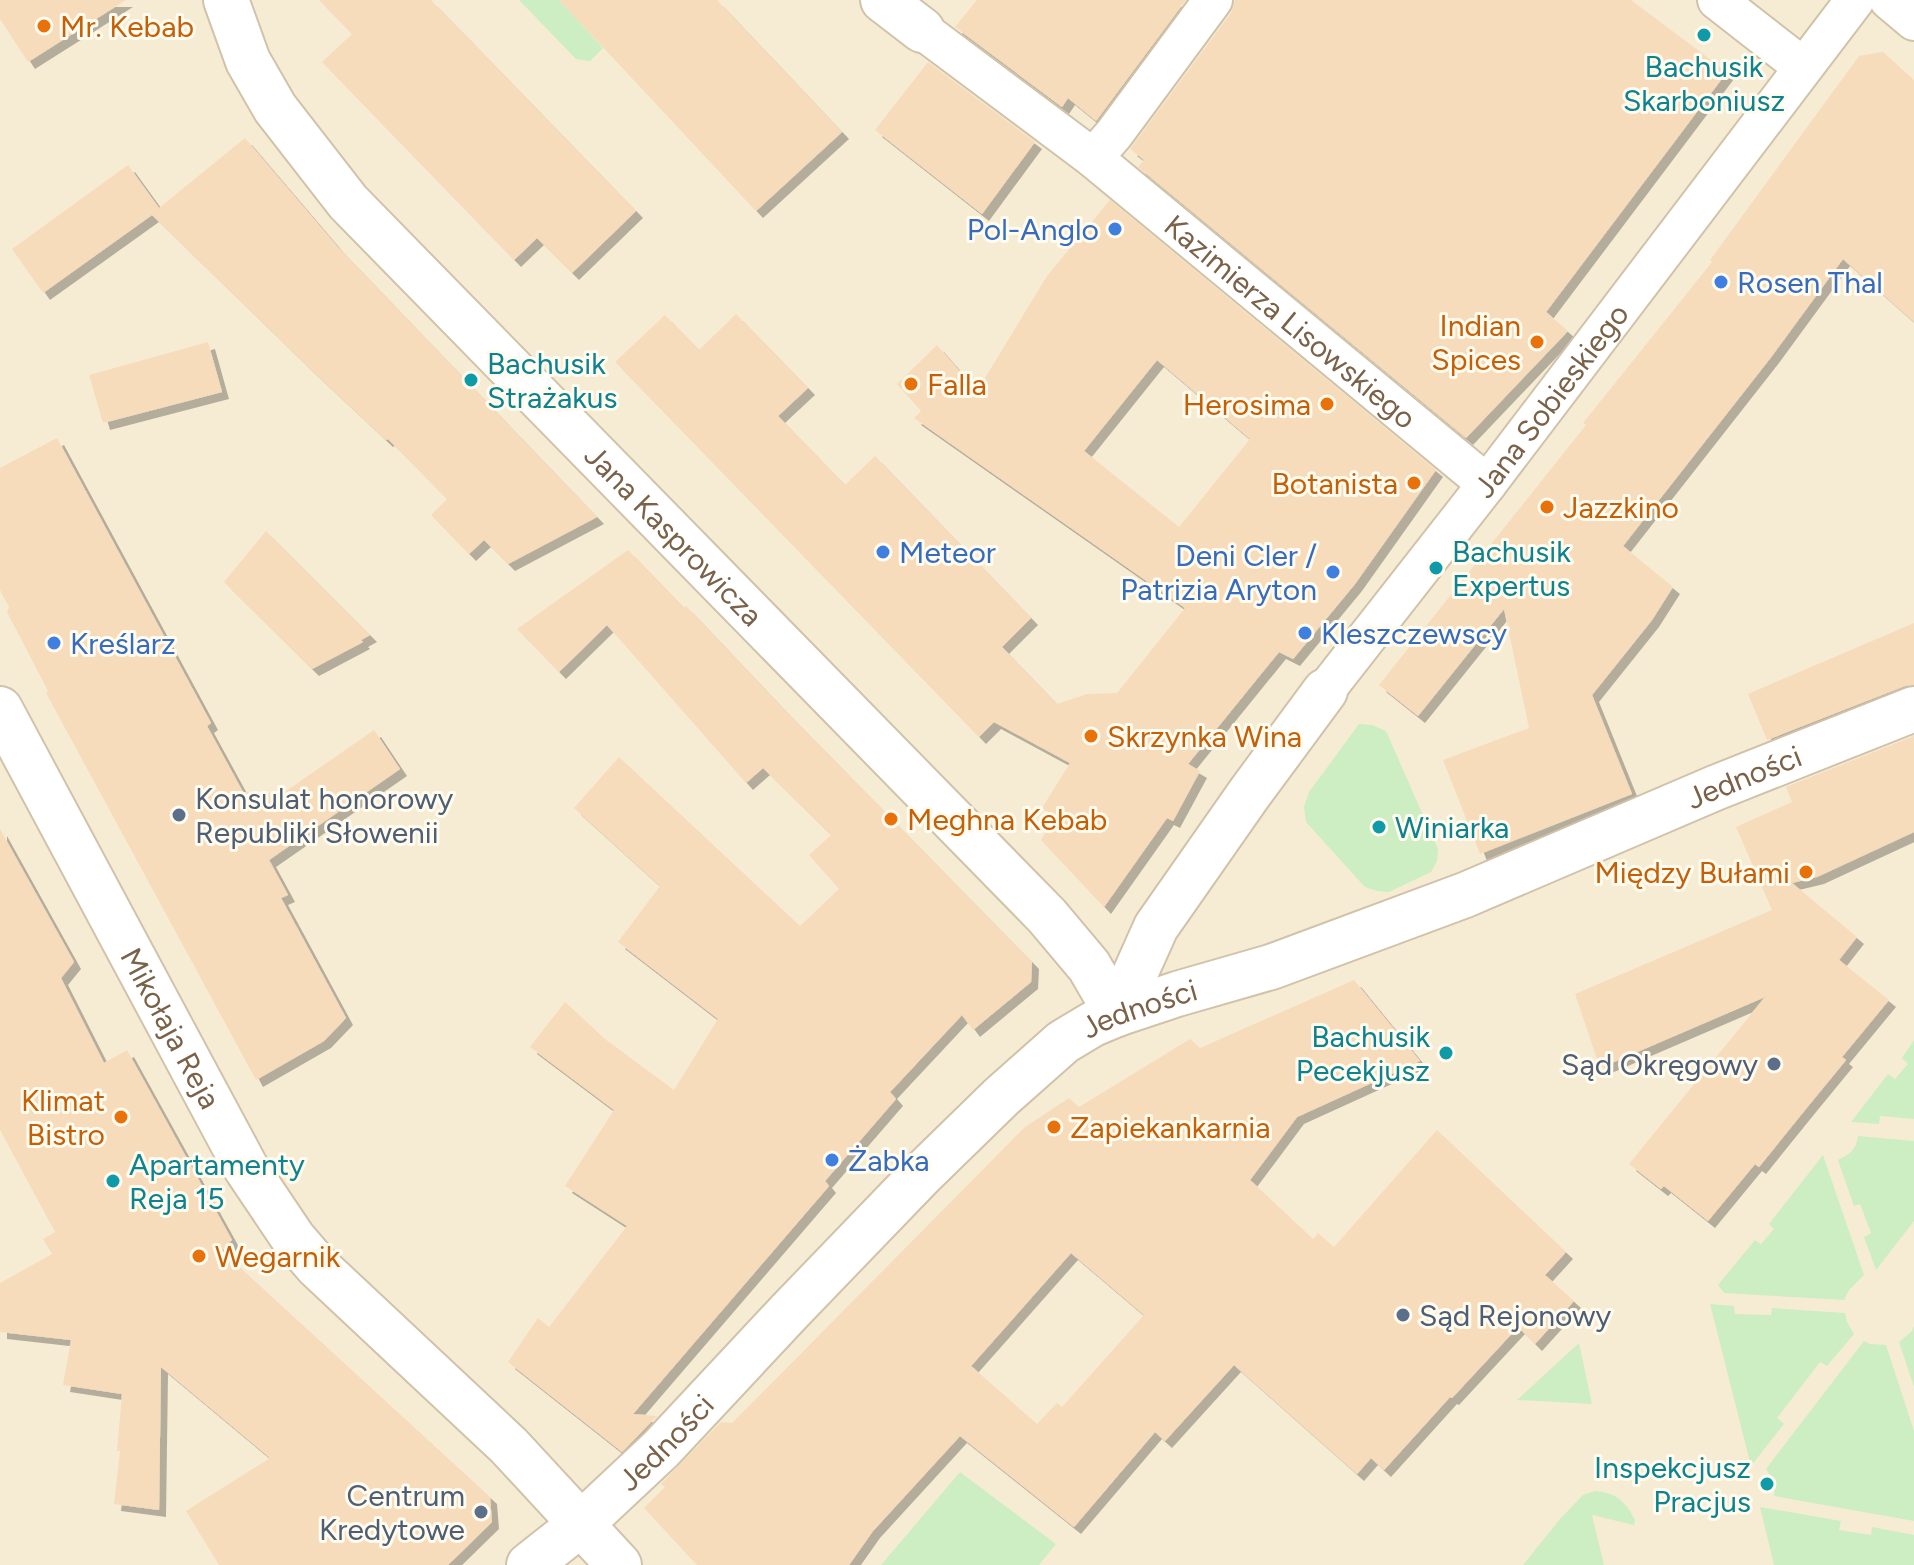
<svg xmlns="http://www.w3.org/2000/svg" width="1914" height="1565" font-family="Figtree,sans-serif">
<style>
.residential{fill:#f6ecd4}
.green{fill:#cdedc3}
.building{fill:#f6dcbb;fill-rule:evenodd;filter:url(#shadow)}
.lines{fill:none;stroke-linecap:round;stroke-linejoin:round}
.pedestrian-casing{stroke:#d1c2aa;stroke-width:42}
.minor-casing{stroke:#d1c2aa;stroke-width:48}
.tertiary-casing{stroke:#d1c2aa;stroke-width:48}
.pedestrian{stroke:#fff;stroke-width:38}
.minor{stroke:#fff;stroke-width:44}
.tertiary{stroke:#fff;stroke-width:44}
.food-dot{fill:#e8710a;stroke:#fffbee;stroke-width:3}
.culture-dot{fill:#0f9aa8;stroke:#fffbee;stroke-width:3}
.shop-dot{fill:#3f7fe0;stroke:#fffbee;stroke-width:3}
.service-dot{fill:#5c6f8a;stroke:#fffbee;stroke-width:3}
.labels{text-anchor:middle;dominant-baseline:central;stroke-width:6;stroke-linejoin:round;paint-order:stroke}
.food-label{font-size:30px;fill:#c56008;stroke:#fffbee;text-anchor:start}
.culture-label{font-size:30px;fill:#0d838f;stroke:#fffbee;text-anchor:start}
.shop-label{font-size:30px;fill:#366cbe;stroke:#fffbee;text-anchor:start}
.street-label{font-size:30px;fill:#7a6248;stroke:#fffbee}
.service-label{font-size:30px;fill:#4e5e75;stroke:#fffbee;text-anchor:start}
</style>
<defs>
<filter id="shadow"><feDropShadow dx="7" dy="7" stdDeviation="0" flood-color="#0004"/></filter>
</defs>
<rect width="100%" height="100%" fill="#fef9e6"/>
<path class="residential" d="M 0,0 L 1914,0 L 1914,1565 L 0,1565 Z"/>
<path class="green" d="M 519,0 L 559,0 L 603,48 L 590,61 L 576,59 Z
M 1359,724 L 1372,725 L 1386,731 L 1438,849 L 1437,861 L 1431,872 L 1389,892 L 1377,891 L 1365,887 L 1306,822 L 1304,807 L 1309,792 Z
M 1914,1040 L 1914,1119 L 1880,1116 L 1879,1124 L 1851,1122 L 1888,1074 L 1895,1079 L 1908,1064 L 1902,1058 Z
M 1858,1136 L 1914,1141 L 1914,1221 L 1876,1270 L 1864,1237 L 1871,1233 L 1860,1204 L 1854,1206 L 1838,1160 C 1850,1154 1856,1150 1858,1136 Z
M 1823,1155 L 1864,1275 L 1849,1290 L 1844,1300 L 1724,1293 L 1718,1285 L 1755,1240 L 1761,1244 L 1774,1229 L 1769,1224 Z
M 1710,1304 L 1734,1306 L 1735,1314 L 1771,1315 L 1772,1308 L 1845,1313 L 1847,1322 L 1854,1334 L 1827,1366 L 1820,1362 L 1777,1418 L 1784,1424 L 1751,1466 Z
M 1914,1326 L 1914,1387 L 1899,1342 L 1911,1332 Z
M 1864,1341 L 1870,1344 L 1886,1345 L 1914,1431 L 1914,1521 L 1774,1496 L 1775,1483 L 1766,1469 Z
M 1579,1343 L 1592,1404 L 1517,1400 Z
M 960,1472 L 1056,1544 L 1039,1565 L 881,1565 Z
M 1595,1491 C 1617,1493 1626,1502 1635,1520 L 1634,1525 L 1592,1515 L 1604,1565 L 1523,1565 L 1560,1519 L 1583,1495 Z
M 1760,1507 L 1841,1521 L 1839,1530 L 1871,1535 L 1872,1527 L 1914,1535 L 1914,1565 L 1774,1565 Z"/>
<path class="building" d="M 0,0 L 126,0 L 28,62 L 0,19 Z
M 319,0 L 431,0 L 636,211 L 572,273 L 537,238 L 514,260 L 322,62 L 352,34 Z
M 559,0 L 717,0 L 842,132 L 756,211 Z
M 977,0 L 1186,0 L 1096,121 L 1068,98 L 1062,107 L 955,27 Z
M 1235,0 L 1631,0 L 1727,72 L 1546,312 L 1568,331 L 1466,438 L 1138,167 L 1144,160 L 1130,149 L 1231,13 Z
M 1883,52 L 1914,80 L 1914,322 L 1843,259 L 1772,356 L 1623,546 L 1673,587 L 1652,620 L 1592,695 L 1632,794 L 1480,854 L 1443,760 L 1529,728 L 1504,609 L 1418,716 L 1379,685 L 1586,425 L 1583,423 L 1712,262 L 1710,260 L 1859,56 Z
M 928,62 L 1035,142 L 982,214 L 875,130 Z
M 245,138 L 337,246 L 597,517 L 508,564 L 484,540 L 469,554 L 431,515 L 447,499 L 388,439 L 386,440 L 308,367 L 152,215 L 43,293 L 12,249 L 128,165 L 159,208 Z
M 1110,200 L 1436,470 L 1355,584 L 1293,659 L 1279,652 L 1188,764 L 1200,771 L 1173,821 L 1167,818 L 1104,907 L 1041,840 L 1056,817 L 1042,808 L 1070,763 L 994,722 L 979,737 L 615,362 L 665,315 L 699,350 L 736,314 L 808,388 L 778,416 L 845,485 L 875,456 L 1031,618 L 1002,647 L 1057,704 L 1087,694 L 1117,693 L 1185,608 L 914,418 L 921,411 L 897,384 L 937,345 L 977,391 L 1047,276 ZM 1157,360 L 1250,439 L 1179,527 L 1084,451 Z
M 208,342 L 222,392 L 103,423 L 89,375 Z
M 57,438 L 211,723 L 207,726 L 243,792 L 273,793 L 276,798 L 374,730 L 400,769 L 269,860 L 288,895 L 281,898 L 346,1018 L 324,1041 L 256,1080 L 46,693 L 48,691 L 7,612 L 9,607 L 0,590 L 0,468 Z
M 266,531 L 370,635 L 361,640 L 363,642 L 312,669 L 224,582 Z
M 628,550 L 684,608 L 686,606 L 776,701 L 1032,962 L 1031,982 L 973,1030 L 962,1015 L 890,1092 L 896,1099 L 825,1181 L 829,1186 L 633,1414 L 657,1416 L 622,1452 L 508,1362 L 538,1318 L 549,1327 L 627,1226 L 565,1186 L 614,1110 L 530,1047 L 565,1002 L 605,1039 L 674,1090 L 718,1019 L 618,942 L 660,886 L 574,808 L 619,757 L 800,926 L 839,889 L 809,855 L 831,835 L 763,768 L 746,783 L 607,625 L 559,672 L 517,629 Z
M 1914,623 L 1914,685 L 1905,686 L 1767,740 L 1748,694 Z
M 1914,736 L 1914,832 L 1817,877 L 1792,883 L 1857,937 L 1839,960 L 1889,1000 L 1842,1057 L 1846,1060 L 1805,1110 L 1759,1167 L 1755,1164 L 1708,1221 L 1664,1186 L 1661,1189 L 1629,1164 L 1765,997 L 1600,1068 L 1575,994 L 1772,910 L 1736,827 L 1792,802 L 1786,787 Z
M 0,829 L 74,962 L 61,978 L 104,1063 L 127,1050 L 232,1240 L 222,1251 L 490,1497 L 492,1522 L 448,1565 L 219,1565 L 186,1511 L 270,1458 L 161,1367 L 159,1510 L 114,1504 L 120,1451 L 117,1451 L 122,1394 L 63,1385 L 71,1340 L 0,1332 L 0,1283 L 52,1254 L 43,1239 L 55,1232 L 0,1130 Z
M 1354,980 L 1420,1061 L 1297,1117 L 1250,1180 L 1313,1239 L 1318,1233 L 1334,1247 L 1437,1130 L 1566,1252 L 1545,1275 L 1574,1301 L 1535,1344 L 1518,1327 L 1452,1398 L 1450,1397 L 1384,1470 L 1371,1458 L 1357,1474 L 1234,1365 L 1165,1441 L 1155,1432 L 1074,1527 L 960,1436 L 873,1531 L 849,1565 L 697,1565 L 644,1508 L 665,1487 L 661,1484 L 721,1422 L 732,1423 L 750,1405 L 1025,1127 L 1069,1098 L 1079,1107 L 1190,1039 L 1200,1048 ZM 1071,1253 L 1144,1315 L 1062,1407 L 1057,1403 L 1037,1424 L 971,1366 Z"/>
<g class="lines">
<defs>
<g id="pedestrian">
<path d="M 1717,0 L 1803,67"/>
<path d="M 1889,0 L 1914,21"/>
<path id="s1" d="M 922,30 L 1093,158 L 1487,484"/>
<path d="M 1093,158 L 1114,134 L 1213,0"/>
<path id="s2" d="M 1325,691 L 1487,484 L 1855,0"/>
</g>
<g id="minor">
<path id="s3" d="M 226,0 L 248,61 L 275,108 L 348,202 L 1047,916 L 1089,966 L 1117,1014"/>
<path d="M 883,0 L 922,30"/>
<path d="M 1117,1014 L 1156,927 L 1249,794 L 1325,691"/>
<path id="s4" d="M 529,1565 L 581,1524 L 661,1449 L 789,1312 L 920,1176 L 1001,1097 L 1063,1042 L 1093,1024 L 1117,1014 L 1177,994 L 1271,967 L 1465,895 L 1715,788 L 1914,709"/>
</g>
<g id="tertiary">
<path id="s5" d="M 0,709 L 246,1168 L 293,1238 L 317,1266 L 509,1446 L 619,1565"/>
</g>
</defs>
<use href="#pedestrian" class="pedestrian-casing"/>
<use href="#minor" class="minor-casing"/>
<use href="#tertiary" class="tertiary-casing"/>
<use href="#pedestrian" class="pedestrian"/>
<use href="#minor" class="minor"/>
<use href="#tertiary" class="tertiary"/>
</g>
<g class="food-dot">
<circle cx="44" cy="26" r="8"/>
<circle cx="1537" cy="342" r="8"/>
<circle cx="911" cy="384" r="8"/>
<circle cx="1327" cy="404" r="8"/>
<circle cx="1414" cy="483" r="8"/>
<circle cx="1547" cy="507" r="8"/>
<circle cx="1091" cy="736" r="8"/>
<circle cx="891" cy="819" r="8"/>
<circle cx="1806" cy="872" r="8"/>
<circle cx="121" cy="1117" r="8"/>
<circle cx="1054" cy="1127" r="8"/>
<circle cx="199" cy="1256" r="8"/>
</g>
<g class="culture-dot">
<circle cx="1704" cy="35" r="8"/>
<circle cx="471" cy="380" r="8"/>
<circle cx="1436" cy="568" r="8"/>
<circle cx="1379" cy="827" r="8"/>
<circle cx="1446" cy="1053" r="8"/>
<circle cx="113" cy="1181" r="8"/>
<circle cx="1767" cy="1484" r="8"/>
</g>
<g class="shop-dot">
<circle cx="1115" cy="229" r="8"/>
<circle cx="1721" cy="282" r="8"/>
<circle cx="883" cy="552" r="8"/>
<circle cx="1333" cy="572" r="8"/>
<circle cx="1305" cy="633" r="8"/>
<circle cx="54" cy="643" r="8"/>
<circle cx="832" cy="1160" r="8"/>
</g>
<g class="service-dot">
<circle cx="179" cy="815" r="8"/>
<circle cx="1774" cy="1064" r="8"/>
<circle cx="1403" cy="1315" r="8"/>
<circle cx="481" cy="1512" r="8"/>
</g>
<g class="labels">
<g class="food-label">
<text x="60" y="26">Mr. Kebab</text>
<text x="1521" y="325" text-anchor="end">Indian<tspan x="1521" dy="34">Spices</tspan></text>
<text x="927" y="384">Falla</text>
<text x="1311" y="404" text-anchor="end">Herosima</text>
<text x="1398" y="483" text-anchor="end">Botanista</text>
<text x="1563" y="507">Jazzkino</text>
<text x="1107" y="736">Skrzynka Wina</text>
<text x="907" y="819">Meghna Kebab</text>
<text x="1790" y="872" text-anchor="end">Między Bułami</text>
<text x="105" y="1100" text-anchor="end">Klimat<tspan x="105" dy="34">Bistro</tspan></text>
<text x="1070" y="1127">Zapiekankarnia</text>
<text x="215" y="1256">Wegarnik</text>
</g>
<g class="culture-label">
<text x="1704" y="66" text-anchor="middle">Bachusik<tspan x="1704" dy="34">Skarboniusz</tspan></text>
<text x="487" y="363">Bachusik<tspan x="487" dy="34">Strażakus</tspan></text>
<text x="1452" y="551">Bachusik<tspan x="1452" dy="34">Expertus</tspan></text>
<text x="1395" y="827">Winiarka</text>
<text x="1430" y="1036" text-anchor="end">Bachusik<tspan x="1430" dy="34">Pecekjusz</tspan></text>
<text x="129" y="1164">Apartamenty<tspan x="129" dy="34">Reja 15</tspan></text>
<text x="1751" y="1467" text-anchor="end">Inspekcjusz<tspan x="1751" dy="34">Pracjus</tspan></text>
</g>
<g class="shop-label">
<text x="1099" y="229" text-anchor="end">Pol-Anglo</text>
<text x="1737" y="282">Rosen Thal</text>
<text x="899" y="552">Meteor</text>
<text x="1317" y="555" text-anchor="end">Deni Cler /<tspan x="1317" dy="34">Patrizia Aryton</tspan></text>
<text x="1321" y="633">Kleszczewscy</text>
<text x="70" y="643">Kreślarz</text>
<text x="848" y="1160">Żabka</text>
</g>
<g class="street-label">
<text stroke="none"><textPath href="#s1" startOffset="470">Kazimierza Lisowskiego</textPath></text>
<text stroke="none"><textPath href="#s2" startOffset="368">Jana Sobieskiego</textPath></text>
<text stroke="none"><textPath href="#s3" startOffset="704">Jana Kasprowicza</textPath></text>
<text stroke="none"><textPath href="#s4" startOffset="1480">Jedności</textPath></text>
<text stroke="none"><textPath href="#s4" startOffset="832">Jedności</textPath></text>
<text stroke="none"><textPath href="#s5" startOffset="362">Mikołaja Reja</textPath></text>
<text stroke="none"><textPath href="#s4" startOffset="184">Jedności</textPath></text>
</g>
<g class="service-label">
<text x="195" y="798">Konsulat honorowy<tspan x="195" dy="34">Republiki Słowenii</tspan></text>
<text x="1758" y="1064" text-anchor="end">Sąd Okręgowy</text>
<text x="1419" y="1315">Sąd Rejonowy</text>
<text x="465" y="1495" text-anchor="end">Centrum<tspan x="465" dy="34">Kredytowe</tspan></text>
</g>
</g>
</svg>
